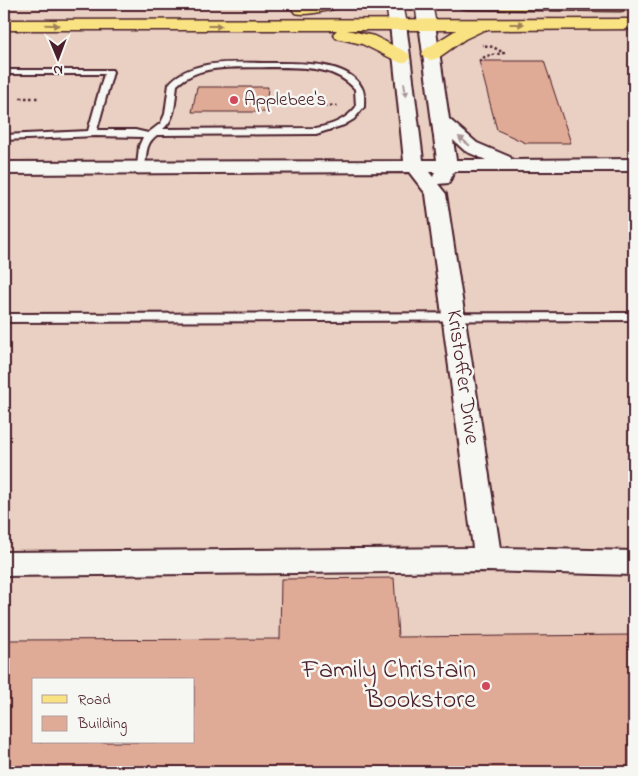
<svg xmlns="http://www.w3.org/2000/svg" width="638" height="776" font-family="'Indie Flower',sans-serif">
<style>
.built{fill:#ead0c3;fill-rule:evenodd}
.building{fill:#e0ab96;stroke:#4a1f2b;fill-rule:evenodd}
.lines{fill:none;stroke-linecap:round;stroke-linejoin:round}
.service-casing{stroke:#4a1f2b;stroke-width:4}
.minor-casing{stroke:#4a1f2b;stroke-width:4}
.tertiary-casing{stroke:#4a1f2b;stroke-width:3}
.primary-casing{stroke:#4a1f2b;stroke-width:3}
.path{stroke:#4a1f2b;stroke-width:2.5;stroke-dasharray:2.5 2.5;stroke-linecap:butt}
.service{fill:#f6f6f2;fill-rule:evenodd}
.minor{fill:#f6f6f2;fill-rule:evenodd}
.tertiary{fill:#f6f6f2;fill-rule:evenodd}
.primary{fill:#f8e281;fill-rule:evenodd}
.oneway{fill:#a18056}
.oneway2{fill:#a99598}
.poi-dot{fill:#d1495b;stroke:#f6f6f2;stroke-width:2}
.labels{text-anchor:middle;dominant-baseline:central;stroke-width:5;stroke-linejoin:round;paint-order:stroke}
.far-poi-label{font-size:19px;fill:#4a1f2b;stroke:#f6f6f2;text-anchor:start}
.street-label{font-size:22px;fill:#4a1f2b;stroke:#f6f6f2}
.near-poi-label{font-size:26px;fill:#4a1f2b;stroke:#f6f6f2;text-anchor:end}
</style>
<rect width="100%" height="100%" fill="#efe0d6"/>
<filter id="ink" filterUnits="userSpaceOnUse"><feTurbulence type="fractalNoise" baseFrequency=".02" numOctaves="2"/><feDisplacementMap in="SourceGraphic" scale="10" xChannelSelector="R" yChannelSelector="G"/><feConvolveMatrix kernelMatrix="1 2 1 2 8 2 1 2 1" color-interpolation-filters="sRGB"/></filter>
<g filter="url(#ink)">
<path class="built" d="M 4,4 L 634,4 L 634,772 L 4,772 ZM 34,680 L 194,680 L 194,742 L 34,742 Z"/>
<path class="building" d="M 479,61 L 544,61 L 571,143 L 526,143 L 497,130 Z
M 197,87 L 268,87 L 266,112 L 192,112 Z
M 394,578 L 398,637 L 634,635 L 634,772 L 4,772 L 4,640 L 280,639 L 281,579 ZM 34,680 L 194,680 L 194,742 L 34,742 Z"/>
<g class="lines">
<defs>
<path id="service" d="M 268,63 C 295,63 348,60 362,88 C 365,93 364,101 364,107 L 354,119 L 344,125 L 316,134 L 157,135 C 145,144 147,153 145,167 L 141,170 L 137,167 L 139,146 L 143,137 L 96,136 L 4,140 L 4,135 L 88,131 L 104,74 L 4,74 L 4,70 L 112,70 L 113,72 L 97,130 L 135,130 L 148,133 L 161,123 L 165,114 L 169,84 C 191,58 237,63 268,63 ZM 268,67 C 299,68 333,64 355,89 L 356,107 C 346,120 332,125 316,128 L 163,129 C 176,119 175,100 177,85 C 200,63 238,68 268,67 Z
M 4,314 L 634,313 L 634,320 L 4,322 Z"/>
<path id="minor" d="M 398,19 L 403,21 L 406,24 L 423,160 L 437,160 L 419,24 L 422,21 L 432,21 L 435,24 L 449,119 L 477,143 L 510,157 L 512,160 L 634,159 L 634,171 L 454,171 L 449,183 L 438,184 L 446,194 L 500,548 L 634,551 L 634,575 L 488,571 L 4,576 L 4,552 L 473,548 L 426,194 L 409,172 L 4,174 L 4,162 L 404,161 L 390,24 L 393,21 ZM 453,140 L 465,151 L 486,160 L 456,160 ZM 429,172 L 435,172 L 433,177 Z"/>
<path id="tertiary" d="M 386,4 L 403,4 L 407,24 L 404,28 L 398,29 L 392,28 L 389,24 Z
M 415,4 L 432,4 L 436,24 L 433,28 L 427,29 L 421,28 L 418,24 Z"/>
<path id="primary" d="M 301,4 L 340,4 L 337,8 C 324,11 308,16 295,13 L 292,9 L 295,5 Z
M 459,4 L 627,4 L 629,6 L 626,10 L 620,11 L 467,9 L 461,8 Z
M 634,19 L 634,29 L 484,30 L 465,39 L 438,58 L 431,60 L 424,58 L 422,54 L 424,50 L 456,30 L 347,30 L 374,36 L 408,53 L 410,57 L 408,61 L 401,63 L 362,44 L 336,38 L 333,34 L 337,30 L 4,30 L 4,20 Z"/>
</defs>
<use href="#service" class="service-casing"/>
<use href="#minor" class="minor-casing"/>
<use href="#tertiary" class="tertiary-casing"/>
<use href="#primary" class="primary-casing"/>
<path class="path" d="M 366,5 L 368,4
M 479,61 L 486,56 L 504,53 L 493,47 L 482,45
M 20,98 L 40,98
M 283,102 L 298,102
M 320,105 L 339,106"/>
<use href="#service" class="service"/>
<use href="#minor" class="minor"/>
<use href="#tertiary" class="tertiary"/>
<use href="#primary" class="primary"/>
</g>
<defs><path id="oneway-solid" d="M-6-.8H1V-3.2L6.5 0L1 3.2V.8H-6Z" transform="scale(1.25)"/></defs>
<g class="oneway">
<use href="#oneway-solid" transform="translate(517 24)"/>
<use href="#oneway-solid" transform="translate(52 25) rotate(1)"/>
<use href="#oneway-solid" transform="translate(215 26)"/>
</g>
<g class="oneway2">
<use href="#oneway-solid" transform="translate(405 90) rotate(83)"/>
<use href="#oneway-solid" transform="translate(464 141) rotate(-142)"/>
</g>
</g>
<g class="poi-dot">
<circle cx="234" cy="100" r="5"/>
<circle cx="486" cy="686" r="5"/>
</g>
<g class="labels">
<g class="far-poi-label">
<text x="244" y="100">Applebee's</text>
</g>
<g class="street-label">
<text transform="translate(462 377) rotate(82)">Kristoffer Drive</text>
</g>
<g class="near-poi-label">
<text x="476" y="671">Family Christain<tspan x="476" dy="30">Bookstore</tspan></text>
</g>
</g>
<rect width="638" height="776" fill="none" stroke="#f6f6f2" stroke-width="20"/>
<rect x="10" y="10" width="618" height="756" fill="none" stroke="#4a1f2b" stroke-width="2" filter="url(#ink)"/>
<rect x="32" y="678" width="162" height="65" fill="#f6f6f2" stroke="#b1a0a2"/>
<rect x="42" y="695" width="25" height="8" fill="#f8e281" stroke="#b1a0a2"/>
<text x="78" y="704" font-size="15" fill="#4a1f2b">Road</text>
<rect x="42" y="716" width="25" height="15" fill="#e0ab96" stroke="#b1a0a2"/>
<text x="78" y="728" font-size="15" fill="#4a1f2b">Building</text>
<g transform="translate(58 58) rotate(179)" stroke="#f6f6f2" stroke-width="4" paint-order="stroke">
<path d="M0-4L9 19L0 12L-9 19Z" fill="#4a1f2b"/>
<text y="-8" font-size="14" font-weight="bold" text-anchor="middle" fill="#4a1f2b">N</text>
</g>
</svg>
